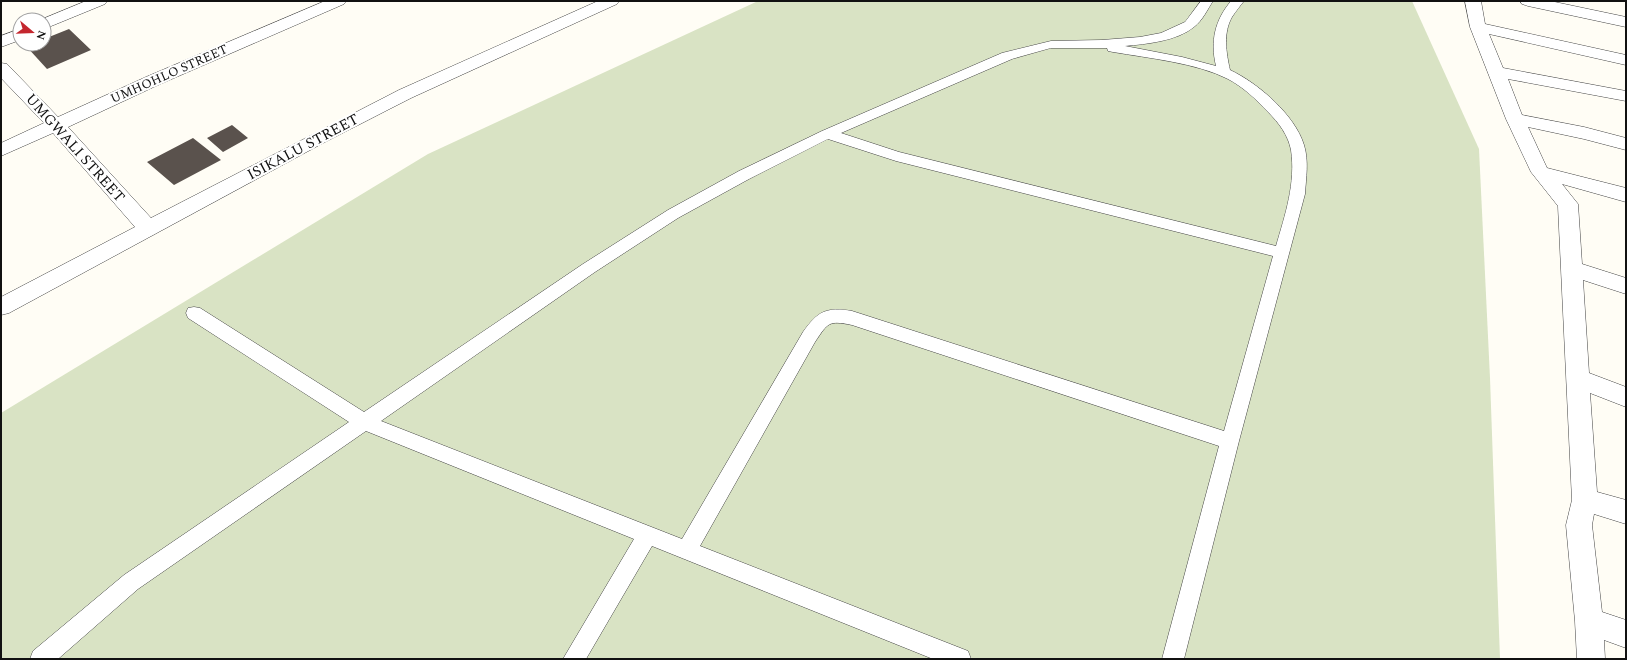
<svg xmlns="http://www.w3.org/2000/svg" width="1627" height="660" font-family="Spectral,serif">
<style>
.cemetery{fill:#d9e3c4}
.building{fill:#5a524d}
.lines{fill:none;stroke-linecap:round;stroke-linejoin:round}
.service-casing{stroke:#444;stroke-width:1}
.minor-casing{stroke:#444;stroke-width:1}
.service{fill:#fff;fill-rule:evenodd}
.minor{fill:#fff;fill-rule:evenodd}
.labels{text-anchor:middle;dominant-baseline:central;stroke-width:4;stroke-linejoin:round;paint-order:stroke}
.far-street-label{font-size:13px;fill:#111;stroke:#fff}
.street-label{font-size:15px;fill:#111;stroke:#fff}
</style>
<rect width="100%" height="100%" fill="#fffdf5"/>
<path class="cemetery" d="M 758,1 L 1412,1 L 1479,149 L 1490,378 L 1500,659 L 1,659 L 1,413 L 428,154 Z"/>
<path class="building" d="M 69,29 L 91,50 L 47,69 L 26,46 L 32,44 L 44,44 L 44,39 Z
M 232,125 L 248,138 L 223,152 L 207,138 Z
M 193,138 L 221,160 L 174,185 L 147,162 Z"/>
<g class="lines">
<defs>
<path id="service" d="M 1201,1 L 1213,1 C 1207,10 1203,20 1194,27 C 1177,41 1147,44 1125,46 L 1182,57 L 1216,66 C 1210,41 1215,20 1231,1 L 1244,1 C 1240,6 1236,11 1232,17 C 1223,33 1226,52 1230,70 C 1258,83 1295,115 1304,145 C 1309,161 1306,178 1305,194 L 1239,441 L 1184,659 L 1162,659 L 1219,446 L 852,325 C 828,320 828,323 815,342 L 700,546 L 968,651 L 971,659 L 933,659 L 652,546 L 586,659 L 563,659 L 634,539 L 366,431 L 138,589 L 58,659 L 30,659 L 33,651 L 124,575 L 349,422 L 188,318 L 186,313 L 188,308 L 194,307 L 200,308 L 364,412 L 583,264 L 668,210 L 739,171 L 822,131 L 1002,53 L 1051,41 L 1102,40 L 1140,37 L 1161,33 L 1185,22 ZM 1051,48 L 1107,48 L 1108,51 L 1113,52 C 1148,58 1197,63 1228,79 C 1243,87 1256,99 1268,112 C 1279,123 1288,135 1291,150 C 1296,183 1285,215 1276,246 L 899,152 L 841,133 L 1012,59 ZM 828,139 L 896,161 L 1273,256 L 1224,431 L 852,311 C 826,307 818,311 803,332 L 682,539 L 381,421 L 595,272 L 678,218 L 749,179 Z"/>
<path id="minor" d="M 86,1 L 107,1 L 105,4 L 44,29 L 44,20 L 40,20 Z
M 325,1 L 346,1 L 344,4 L 158,85 L 68,127 L 151,218 L 399,90 L 598,1 L 619,1 L 617,4 L 411,98 L 325,142 L 9,313 L 1,315 L 1,297 L 135,227 L 53,133 L 1,156 L 1,143 L 44,123 L 1,78 L 1,63 L 7,64 L 58,117 L 146,77 Z
M 1465,1 L 1481,1 L 1485,24 L 1626,55 L 1626,65 L 1489,34 L 1503,68 L 1626,91 L 1626,101 L 1508,79 L 1522,115 L 1584,127 L 1626,138 L 1626,150 L 1584,139 L 1528,127 L 1547,168 L 1626,188 L 1626,202 L 1562,184 L 1578,204 L 1582,264 L 1626,278 L 1626,294 L 1583,280 L 1589,373 L 1626,387 L 1626,407 L 1590,393 L 1597,492 L 1626,500 L 1626,524 L 1594,514 L 1592,525 L 1602,612 L 1626,620 L 1626,648 L 1604,640 L 1605,659 L 1577,659 L 1575,621 L 1566,525 L 1572,500 L 1558,206 L 1531,172 L 1506,119 L 1470,27 Z
M 1520,1 L 1550,1 L 1626,17 L 1626,27 L 1528,6 L 1522,4 Z
M 20,29 L 20,40 L 1,47 L 1,36 Z"/>
</defs>
<use href="#service" class="service-casing"/>
<use href="#minor" class="minor-casing"/>
<use href="#service" class="service"/>
<use href="#minor" class="minor"/>
</g>
<g class="labels">
<g class="far-street-label">
<text transform="translate(169 74) rotate(-24)">UMHOHLO STREET</text>
</g>
<g class="street-label">
<text transform="translate(303 147) rotate(-28)">ISIKALU STREET</text>
<text transform="translate(75 148) rotate(48)">UMGWALI STREET</text>
</g>
</g>
<rect width="1627" height="660" fill="none" stroke="#111111" stroke-width="4"/>
<g transform="translate(32 32) rotate(109)"><circle r="19" fill="#ffffff" stroke="#a0a0a0"/>
<path d="M0-3L7 15L0 10L-7 15Z" fill="#c4262e"/>
<text y="-6" font-size="11" font-weight="bold" text-anchor="middle" fill="#111111">N</text>
</g>
</svg>
